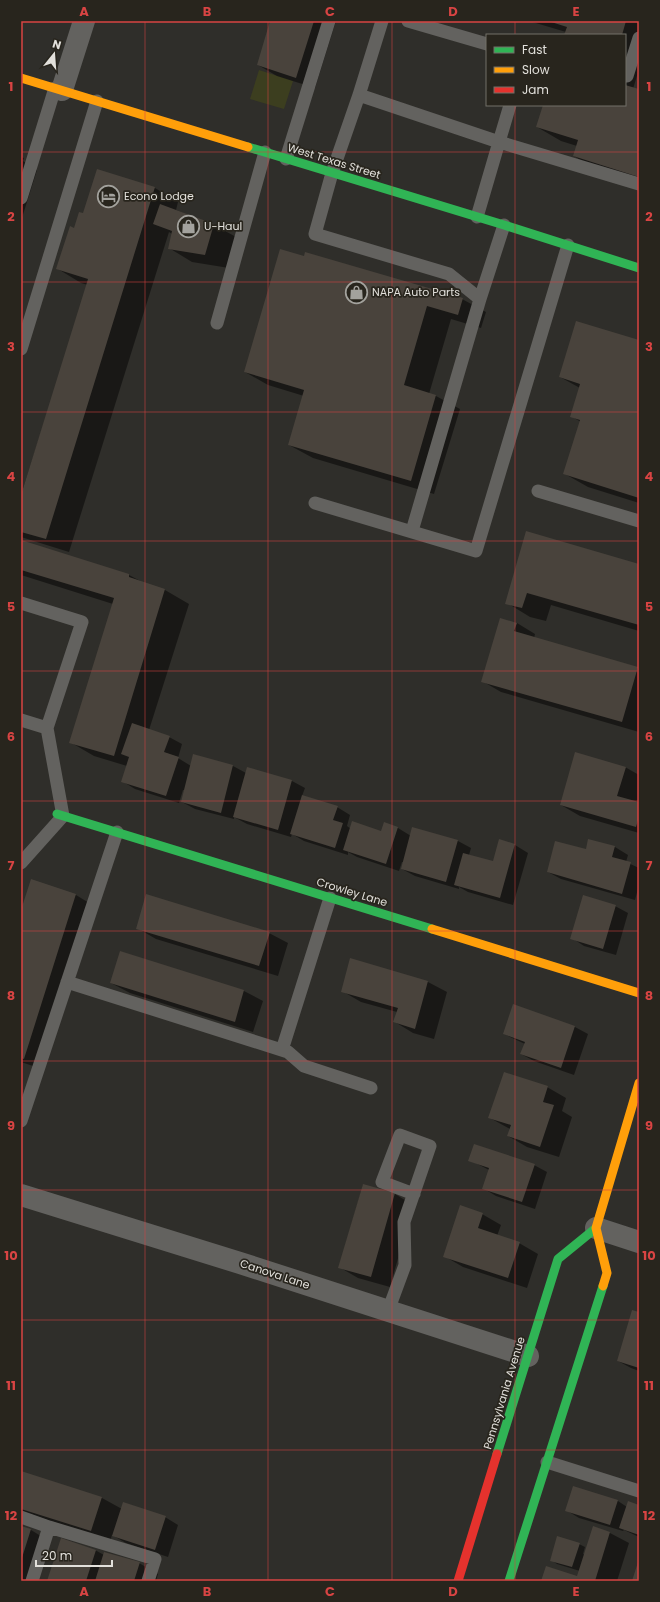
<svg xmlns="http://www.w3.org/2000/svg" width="660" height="1602" font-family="Poppins,sans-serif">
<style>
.green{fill:#3c3e1f}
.shadow{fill:#0007}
.building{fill:#49433c}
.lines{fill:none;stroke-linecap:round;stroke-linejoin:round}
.lane{stroke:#63625f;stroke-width:13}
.street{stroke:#63625f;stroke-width:22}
.fast{stroke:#30b455;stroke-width:9}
.slow{stroke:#ff9f0a;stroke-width:9}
.jam{stroke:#e5322d;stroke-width:9}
.grid{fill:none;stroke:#d84443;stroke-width:1;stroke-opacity:0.55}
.labels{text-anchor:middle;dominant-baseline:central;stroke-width:3.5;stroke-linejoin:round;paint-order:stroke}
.street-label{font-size:11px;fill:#e2e0db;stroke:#28251d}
.poi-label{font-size:11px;fill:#e2e0db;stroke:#28251d;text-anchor:start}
.neatline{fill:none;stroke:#d84443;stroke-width:1.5}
.grid-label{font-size:13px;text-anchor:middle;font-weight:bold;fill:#d84443}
</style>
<rect width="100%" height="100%" fill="#2f2e2a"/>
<path class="green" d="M 259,70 L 293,81 L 284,109 L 250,99 Z"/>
<path class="shadow" d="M 271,21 L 336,21 L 315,88 L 277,76 L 258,65 Z
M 529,21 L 639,21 L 639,69 L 633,89 L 639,90 L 639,182 L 597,170 L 574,156 L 577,146 L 561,141 L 537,127 L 544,105 L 625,105 L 625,35 L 565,35 L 566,32 Z
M 21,157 L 24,158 L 23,161 L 37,170 L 21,221 Z
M 155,188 L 178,202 L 176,210 L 214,225 L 238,238 L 229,268 L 192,262 L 169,248 L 172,234 L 169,232 L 69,552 L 21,537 L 21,495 L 88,285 L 81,283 L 58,269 L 75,229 L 84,214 Z
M 305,257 L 462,299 L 486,312 L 481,328 L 451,319 L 429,394 L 436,396 L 460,409 L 434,494 L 313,458 L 289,445 L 304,396 L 268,385 L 245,372 Z
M 639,342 L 639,503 L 588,487 L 565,474 L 581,422 L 571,416 L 580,388 L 560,377 Z
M 527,533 L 639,565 L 639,631 L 551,605 L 546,621 L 530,617 L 507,603 Z
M 21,541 L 129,575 L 144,583 L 165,590 L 189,604 L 149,730 L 169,737 L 182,744 L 178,758 L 191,766 L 194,755 L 233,766 L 246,773 L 248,768 L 292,781 L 305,788 L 302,796 L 337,807 L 350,815 L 347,826 L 351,829 L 382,832 L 385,824 L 398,828 L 411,836 L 458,841 L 471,848 L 469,855 L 493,863 L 500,841 L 515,845 L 528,853 L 513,905 L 468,892 L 459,887 L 459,889 L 415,876 L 402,869 L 404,862 L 402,862 L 399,871 L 357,857 L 348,852 L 348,855 L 304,841 L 292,834 L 291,837 L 247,824 L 234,817 L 234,819 L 195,809 L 182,802 L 185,790 L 183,790 L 179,803 L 135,789 L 122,781 L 127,766 L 94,756 L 70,742 L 113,604 L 21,575 Z
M 517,623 L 535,634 L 534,638 L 639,668 L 639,732 L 501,692 L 482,681 Z
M 625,767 L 639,775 L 639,797 L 637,803 L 639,803 L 639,833 L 580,816 L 561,805 Z
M 615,847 L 628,855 L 626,862 L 639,868 L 639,885 L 635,900 L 561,879 L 548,872 L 586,850 Z
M 76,895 L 94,906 L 42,1069 L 21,1062 L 21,913 Z
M 615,906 L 628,913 L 616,955 L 584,946 L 572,938 Z
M 137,928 L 269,933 L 288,943 L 278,976 L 156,939 Z
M 121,952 L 244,991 L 263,1001 L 253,1032 L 130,993 L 111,983 Z
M 351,960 L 428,982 L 447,992 L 434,1039 L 413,1033 L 395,1022 L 397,1012 L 361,1002 L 342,991 Z
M 514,1006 L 575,1027 L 588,1034 L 574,1075 L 534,1061 L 521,1054 L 525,1044 L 504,1034 Z
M 547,1087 L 566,1098 L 562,1111 L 572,1117 L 559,1157 L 527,1147 L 508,1136 L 510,1129 L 490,1118 Z
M 470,1160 L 534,1165 L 547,1172 L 535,1209 L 496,1196 L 483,1188 L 489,1170 Z
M 363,1185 L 395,1194 L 413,1205 L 390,1287 L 358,1278 L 339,1267 Z
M 482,1214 L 501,1225 L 497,1236 L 519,1243 L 538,1254 L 527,1288 L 463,1267 L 444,1256 Z
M 639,1313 L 639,1371 L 631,1368 L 618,1361 Z
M 21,1472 L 102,1498 L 122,1509 L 165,1517 L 178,1525 L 168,1557 L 126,1543 L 112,1535 L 110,1541 L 21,1511 Z
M 618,1501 L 627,1507 L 639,1506 L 639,1537 L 624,1530 L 623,1531 L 579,1518 L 566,1510 Z
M 21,1527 L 31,1530 L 49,1541 L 37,1581 L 21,1581 Z
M 594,1527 L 610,1533 L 629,1543 L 617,1581 L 543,1581 L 578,1577 L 580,1571 L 557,1564 L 551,1560 L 579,1544 L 585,1547 L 583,1554 L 585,1555 Z
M 95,1550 L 104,1555 L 139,1563 L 158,1574 L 156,1581 L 48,1581 Z"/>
<path class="building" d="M 270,21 L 314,21 L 296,78 L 257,65 Z
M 548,21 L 626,21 L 622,35 L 564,35 L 567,27 Z
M 625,85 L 639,89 L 639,177 L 573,156 L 578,140 L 536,127 L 543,105 L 625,105 Z
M 97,169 L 155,187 L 46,539 L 21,532 L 21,495 L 88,279 L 56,269 L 70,226 L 74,228 L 79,212 L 83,213 Z
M 160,204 L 214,224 L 205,255 L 168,249 L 172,231 L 153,224 Z
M 280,249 L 304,256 L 305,252 L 463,298 L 458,315 L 427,306 L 404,385 L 436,395 L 411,481 L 288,445 L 304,390 L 244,372 Z
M 576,321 L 639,340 L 639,498 L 563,474 L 580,420 L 570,417 L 580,384 L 559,377 Z
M 526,531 L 639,564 L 639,625 L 527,593 L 522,608 L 505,604 Z
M 21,540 L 129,574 L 129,577 L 165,589 L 114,756 L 69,743 L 114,598 L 21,570 Z
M 500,618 L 517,623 L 514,631 L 638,667 L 622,722 L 481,682 Z
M 132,723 L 170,736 L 164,752 L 179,757 L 166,796 L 121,782 L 129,757 L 121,754 Z
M 575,752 L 626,767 L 617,796 L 639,802 L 639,817 L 636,827 L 560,805 Z
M 193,754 L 233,765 L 221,813 L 181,802 Z
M 247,767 L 292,780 L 278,830 L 233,817 Z
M 302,795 L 338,806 L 333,820 L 343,823 L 335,848 L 290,834 Z
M 352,821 L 381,831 L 384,822 L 398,827 L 386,864 L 343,850 Z
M 412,827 L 458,840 L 446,882 L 401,869 Z
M 499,839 L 515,844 L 500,898 L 454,885 L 463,853 L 493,861 Z
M 588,839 L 615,846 L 612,857 L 631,862 L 622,894 L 547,872 L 555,841 L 586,849 Z
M 31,879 L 76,894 L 24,1059 L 21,1058 L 21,910 Z
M 146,894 L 270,932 L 259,966 L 136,929 Z
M 583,895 L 616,905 L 603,949 L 570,939 Z
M 120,951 L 244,990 L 235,1022 L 110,983 Z
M 350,958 L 428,981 L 415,1029 L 393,1022 L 398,1008 L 341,992 Z
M 513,1004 L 575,1026 L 561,1068 L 520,1054 L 525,1042 L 503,1034 Z
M 504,1072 L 548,1086 L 543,1102 L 554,1105 L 540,1147 L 507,1136 L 511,1125 L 488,1118 Z
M 474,1144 L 535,1164 L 522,1202 L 482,1189 L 489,1168 L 468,1161 Z
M 363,1184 L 395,1193 L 371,1277 L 338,1268 Z
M 460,1205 L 483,1213 L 478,1228 L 520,1242 L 508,1278 L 443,1257 Z
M 632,1310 L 639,1312 L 639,1368 L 617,1361 Z
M 21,1471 L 102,1497 L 91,1531 L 21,1509 Z
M 573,1486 L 618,1500 L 610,1525 L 565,1511 Z
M 628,1501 L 639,1505 L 639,1535 L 619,1528 Z
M 123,1502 L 166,1516 L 155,1550 L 112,1536 Z
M 21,1526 L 31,1529 L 21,1561 Z
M 593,1526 L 610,1532 L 595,1581 L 541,1581 L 546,1566 L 577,1576 Z
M 557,1536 L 580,1543 L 572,1567 L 550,1561 Z
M 61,1538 L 96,1550 L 86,1581 L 47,1581 Z
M 104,1552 L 140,1562 L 134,1581 L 95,1581 Z
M 639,1559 L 639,1581 L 632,1581 Z"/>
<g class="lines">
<path class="lane" d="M 382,21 L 359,95 L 332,173 L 315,234 L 449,274 L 480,299 L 504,225
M 408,21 L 487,44
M 627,76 L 639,38
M 359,95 L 499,142 L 510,105
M 286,159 L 329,21
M 21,198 L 55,88
M 477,217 L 499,142 L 639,184
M 217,323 L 265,152
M 21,349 L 97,101
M 538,491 L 639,521
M 315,503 L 476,551 L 568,245
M 412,531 L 480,299
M 21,603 L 82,622 L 47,728 L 63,816 L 21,863
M 21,720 L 47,728
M 67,982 L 288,1052 L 304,1066 L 371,1088
M 282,1050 L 330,898
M 21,1121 L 117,832
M 388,1311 L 405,1265 L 404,1222 L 430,1146 L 400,1135 L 382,1182 L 414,1194
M 547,1462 L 639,1491
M 21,1517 L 49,1527
M 32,1581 L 49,1527 L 155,1559 L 148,1581"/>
<path class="street" d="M 62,90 L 84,21
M 21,1195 L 240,1263 L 528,1356
M 596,1228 L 639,1242"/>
<path class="fast" d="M 248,147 L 504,225 L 639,268
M 57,814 L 432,929
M 497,1454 L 558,1259 L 596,1228
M 509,1581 L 603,1286"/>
<path class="slow" d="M 21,78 L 248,147
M 432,929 L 639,993
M 603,1286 L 607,1273 L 596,1228 L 639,1083"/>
<path class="jam" d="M 458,1581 L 497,1454"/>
</g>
<path class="grid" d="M 145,21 L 145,1581M 268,21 L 268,1581M 392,21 L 392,1581M 515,21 L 515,35M 515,105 L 515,1581M 21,152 L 639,152M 21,282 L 639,282M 21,412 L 639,412M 21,541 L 639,541M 21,671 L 639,671M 21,801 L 639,801M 21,931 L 639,931M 21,1061 L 639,1061M 21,1190 L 639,1190M 21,1320 L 639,1320M 21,1450 L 639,1450"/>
<defs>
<symbol id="hotel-ring" viewBox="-11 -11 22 22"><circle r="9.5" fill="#28251d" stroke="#a3a29d" stroke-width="1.5"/><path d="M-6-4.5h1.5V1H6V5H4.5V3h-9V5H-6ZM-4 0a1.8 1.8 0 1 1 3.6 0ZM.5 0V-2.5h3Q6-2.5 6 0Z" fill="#a3a29d"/></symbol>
<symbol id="shop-ring" viewBox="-11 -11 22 22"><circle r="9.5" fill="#28251d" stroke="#a3a29d" stroke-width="1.5"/><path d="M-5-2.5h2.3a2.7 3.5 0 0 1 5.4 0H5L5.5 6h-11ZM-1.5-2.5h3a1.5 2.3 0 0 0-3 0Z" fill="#a3a29d"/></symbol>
</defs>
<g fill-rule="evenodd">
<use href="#hotel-ring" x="96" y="184" width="25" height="25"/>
<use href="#shop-ring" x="176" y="214" width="25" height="25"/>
<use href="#shop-ring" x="344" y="280" width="25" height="25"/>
</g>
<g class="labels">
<g class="street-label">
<text transform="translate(334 161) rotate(17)">West Texas Street</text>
<text transform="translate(352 892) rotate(17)">Crowley Lane</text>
<text transform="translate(275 1274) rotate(18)">Canova Lane</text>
<text transform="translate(504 1393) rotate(-73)">Pennsylvania Avenue</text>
</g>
<g class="poi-label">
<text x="124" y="196">Econo Lodge</text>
<text x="204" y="226">U-Haul</text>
<text x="372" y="292">NAPA Auto Parts</text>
</g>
</g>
<rect width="660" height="1602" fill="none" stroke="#28251d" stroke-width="44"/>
<rect x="486" y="34" width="140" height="72" fill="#28251d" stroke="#727069"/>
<rect x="494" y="47" width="20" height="6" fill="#30b455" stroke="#727069"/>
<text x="522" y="54" font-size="12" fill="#e2e0db">Fast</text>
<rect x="494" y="67" width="20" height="6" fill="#ff9f0a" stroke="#727069"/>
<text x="522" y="74" font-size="12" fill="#e2e0db">Slow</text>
<rect x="494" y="87" width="20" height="6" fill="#e5322d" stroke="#727069"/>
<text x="522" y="94" font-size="12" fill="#e2e0db">Jam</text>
<g transform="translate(54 54) rotate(17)" stroke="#28251d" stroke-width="3" paint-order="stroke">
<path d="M0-3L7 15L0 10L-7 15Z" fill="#e2e0db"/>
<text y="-6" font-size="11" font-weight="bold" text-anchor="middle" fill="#e2e0db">N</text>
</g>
<path d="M36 1560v6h76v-6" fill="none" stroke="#e2e0db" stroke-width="2"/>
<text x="42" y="1560" font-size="12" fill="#e2e0db" stroke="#28251d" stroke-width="3" paint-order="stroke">20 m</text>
<rect x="22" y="22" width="616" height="1558" class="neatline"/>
<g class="grid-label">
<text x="84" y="16">A</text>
<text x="207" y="16">B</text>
<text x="330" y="16">C</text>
<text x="453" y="16">D</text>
<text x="576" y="16">E</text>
<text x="11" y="91">1</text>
<text x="649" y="91">1</text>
<text x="11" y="221">2</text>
<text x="649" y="221">2</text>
<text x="11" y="351">3</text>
<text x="649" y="351">3</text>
<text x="11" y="481">4</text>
<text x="649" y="481">4</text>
<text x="11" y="611">5</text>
<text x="649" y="611">5</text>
<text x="11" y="741">6</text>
<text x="649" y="741">6</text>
<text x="11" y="870">7</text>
<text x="649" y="870">7</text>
<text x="11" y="1000">8</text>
<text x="649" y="1000">8</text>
<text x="11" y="1130">9</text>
<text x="649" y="1130">9</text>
<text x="11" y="1260">10</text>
<text x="649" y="1260">10</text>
<text x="11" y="1390">11</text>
<text x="649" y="1390">11</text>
<text x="11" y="1520">12</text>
<text x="649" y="1520">12</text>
<text x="84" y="1596">A</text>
<text x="207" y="1596">B</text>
<text x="330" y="1596">C</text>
<text x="453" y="1596">D</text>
<text x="576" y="1596">E</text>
</g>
</svg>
